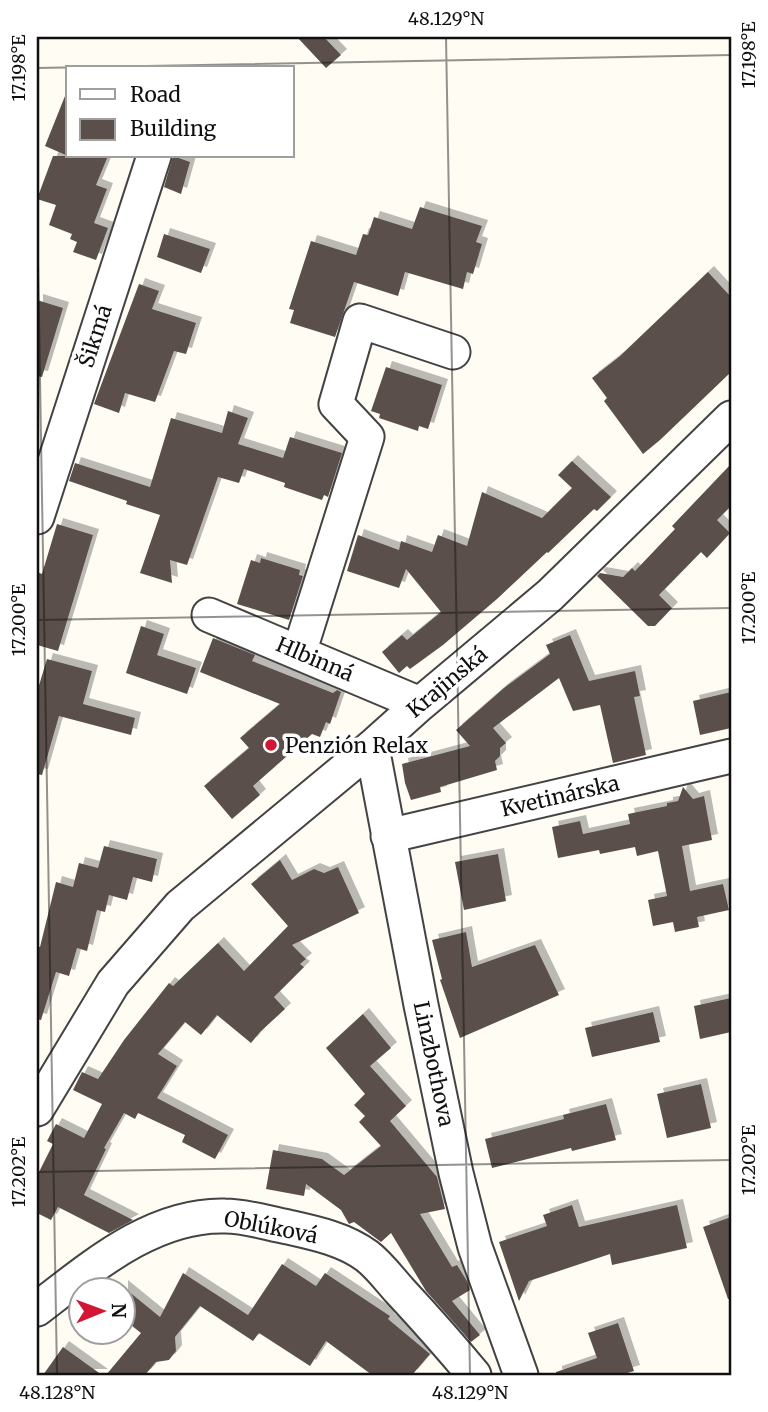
<svg xmlns="http://www.w3.org/2000/svg" width="768" height="1412" font-family="Merriweather,serif">
<style>
.building{fill:#5a4f4b;filter:url(#shadow)}
.lines{fill:none;stroke-linecap:round;stroke-linejoin:round}
.minor-casing{stroke:#434343;stroke-width:37}
.minor{stroke:#fff;stroke-width:33}
.ticks{fill:none;stroke:#101010;stroke-width:2;stroke-opacity:0.45}
.poi-dot{fill:#d21633;stroke:#fff;stroke-width:2.5}
.labels{text-anchor:middle;dominant-baseline:central;stroke-width:7;stroke-linejoin:round;paint-order:stroke}
.street-label{font-size:21px;fill:#101010;stroke:#fff}
.poi-label{font-size:21px;fill:#101010;stroke:#fff;text-anchor:start}
.neatline{fill:none;stroke:#101010;stroke-width:2.5}
.ticks-label{font-size:18px;text-anchor:middle;fill:#101010}
</style>
<defs>
<filter id="shadow"><feDropShadow dx="6" dy="-6" stdDeviation="0" flood-color="#0004"/></filter>
</defs>
<rect width="100%" height="100%" fill="#fffcf4"/>
<path class="building" d="M 297,37 L 324,37 L 341,55 L 326,68 Z
M 67,91 L 68,91 L 68,156 L 45,146 Z
M 53,156 L 108,156 L 96,185 L 107,189 L 94,223 L 108,228 L 96,260 L 73,252 L 77,242 L 70,239 L 72,234 L 49,225 L 56,205 L 37,199 Z
M 173,156 L 190,162 L 181,194 L 164,187 Z
M 420,207 L 482,226 L 476,242 L 482,244 L 473,274 L 467,272 L 463,289 L 405,272 L 398,296 L 354,282 L 335,337 L 290,323 L 294,310 L 289,309 L 311,241 L 356,255 L 363,234 L 368,235 L 374,217 L 412,229 Z
M 164,234 L 210,249 L 201,273 L 157,257 Z
M 708,272 L 731,297 L 731,372 L 660,440 L 643,454 L 604,401 L 607,398 L 592,378 L 619,357 Z
M 139,284 L 159,291 L 152,309 L 196,323 L 186,354 L 174,351 L 155,402 L 125,393 L 119,413 L 94,404 Z
M 37,300 L 63,308 L 42,377 L 37,376 Z
M 386,367 L 442,385 L 428,429 L 419,426 L 418,431 L 379,418 L 380,414 L 371,411 Z
M 228,411 L 248,418 L 238,444 L 283,458 L 290,437 L 342,453 L 328,497 L 324,495 L 322,500 L 284,487 L 285,483 L 244,469 L 239,483 L 218,477 L 187,565 L 170,560 L 172,583 L 140,573 L 160,515 L 126,504 L 127,501 L 69,481 L 75,463 L 150,487 L 171,418 L 222,433 Z
M 572,461 L 611,497 L 597,511 L 594,509 L 548,553 L 547,552 L 497,599 L 443,645 L 410,669 L 407,666 L 399,673 L 382,652 L 402,635 L 407,640 L 441,612 L 406,569 L 399,588 L 347,571 L 358,535 L 399,550 L 401,541 L 432,552 L 438,535 L 467,546 L 482,492 L 542,518 L 572,488 L 558,475 Z
M 731,464 L 731,506 L 717,520 L 730,533 L 707,558 L 701,552 L 659,595 L 672,608 L 655,626 L 648,626 L 597,576 L 600,573 L 623,577 L 632,568 L 635,571 L 675,529 L 672,526 Z
M 57,524 L 93,535 L 58,651 L 37,645 L 37,572 L 42,574 Z
M 261,558 L 300,570 L 299,575 L 303,576 L 289,620 L 237,604 L 251,560 L 260,563 Z
M 141,626 L 164,634 L 157,655 L 196,668 L 187,694 L 126,673 Z
M 570,635 L 589,681 L 635,671 L 640,696 L 634,697 L 646,755 L 613,763 L 600,705 L 573,711 L 559,678 L 493,728 L 506,743 L 500,748 L 500,756 L 495,761 L 497,770 L 440,787 L 441,792 L 411,800 L 405,783 L 402,764 L 470,746 L 456,730 L 504,688 L 550,654 L 546,645 Z
M 213,638 L 255,655 L 252,661 L 333,693 L 337,690 L 341,692 L 330,724 L 326,722 L 320,737 L 312,734 L 253,786 L 260,795 L 232,819 L 204,786 L 249,748 L 240,738 L 280,704 L 200,672 Z
M 47,659 L 92,671 L 83,704 L 135,718 L 131,735 L 59,716 L 42,775 L 37,774 L 37,692 Z
M 731,692 L 731,728 L 700,735 L 693,701 Z
M 683,787 L 693,799 L 704,796 L 712,840 L 682,846 L 690,891 L 723,884 L 729,910 L 697,917 L 699,927 L 675,932 L 673,922 L 653,926 L 648,900 L 667,896 L 658,851 L 637,856 L 635,847 L 600,854 L 599,850 L 558,858 L 552,827 L 580,821 L 583,834 L 630,824 L 628,814 L 667,806 L 667,803 L 678,801 Z
M 104,846 L 157,859 L 152,882 L 133,877 L 127,900 L 109,895 L 105,912 L 97,910 L 87,951 L 77,948 L 69,976 L 56,972 L 41,1020 L 37,1019 L 37,946 L 40,947 L 56,882 L 73,887 L 79,863 L 98,868 Z
M 498,854 L 506,901 L 464,910 L 455,862 Z
M 280,860 L 292,880 L 314,869 L 324,873 L 338,867 L 359,913 L 292,945 L 306,959 L 300,964 L 304,967 L 274,997 L 285,1009 L 260,1032 L 251,1043 L 217,1015 L 201,1035 L 185,1022 L 158,1054 L 177,1066 L 157,1098 L 228,1135 L 215,1159 L 182,1142 L 185,1135 L 138,1113 L 135,1119 L 124,1113 L 104,1148 L 106,1149 L 84,1195 L 133,1220 L 109,1233 L 58,1207 L 51,1220 L 37,1213 L 37,1176 L 53,1144 L 47,1141 L 56,1124 L 84,1138 L 102,1104 L 73,1090 L 82,1072 L 98,1079 L 124,1040 L 169,983 L 173,986 L 218,943 L 244,971 L 288,926 L 251,884 Z
M 466,932 L 472,967 L 535,945 L 559,995 L 460,1038 L 440,980 L 442,979 L 432,940 Z
M 731,998 L 731,1032 L 700,1039 L 694,1006 Z
M 653,1012 L 660,1042 L 592,1057 L 585,1028 Z
M 363,1014 L 391,1048 L 370,1066 L 406,1106 L 390,1121 L 437,1177 L 445,1209 L 420,1214 L 452,1267 L 457,1265 L 467,1281 L 470,1290 L 452,1301 L 480,1335 L 471,1342 L 426,1291 L 391,1233 L 381,1242 L 354,1222 L 349,1224 L 341,1210 L 306,1184 L 304,1196 L 266,1189 L 273,1150 L 322,1159 L 344,1175 L 381,1146 L 359,1122 L 365,1116 L 354,1105 L 365,1094 L 326,1048 Z
M 701,1084 L 711,1128 L 667,1138 L 657,1094 Z
M 606,1104 L 616,1140 L 572,1151 L 571,1148 L 492,1168 L 485,1139 L 564,1119 L 563,1115 Z
M 572,1205 L 579,1227 L 677,1205 L 687,1248 L 612,1265 L 610,1254 L 529,1281 L 519,1301 L 499,1242 L 547,1226 L 543,1215 Z
M 731,1217 L 731,1299 L 728,1299 L 703,1227 Z
M 282,1264 L 316,1286 L 325,1273 L 390,1316 L 388,1319 L 430,1354 L 412,1375 L 372,1375 L 326,1341 L 310,1366 L 259,1333 L 253,1341 L 200,1306 L 175,1337 L 176,1351 L 169,1360 L 156,1362 L 145,1375 L 106,1375 L 141,1333 L 122,1318 L 122,1286 L 160,1317 L 183,1273 L 248,1315 Z
M 618,1323 L 634,1371 L 621,1375 L 556,1375 L 556,1372 L 597,1358 L 588,1333 Z
M 63,1347 L 102,1375 L 43,1375 Z"/>
<g class="lines">
<defs>
<path id="minor" d="M 37,517 L 154,156
M 209,615 L 420,704
M 299,653 L 367,437 L 336,404 L 360,321 L 453,352
M 372,747 L 421,1005 L 456,1173 L 475,1247 L 521,1375
M 388,836 L 731,756
M 37,1109 L 113,983 L 180,906 L 372,747 L 420,704 L 550,595 L 731,418
M 37,1309 C 91,1268 152,1214 225,1216 C 246,1216 267,1223 288,1227 C 315,1233 344,1239 367,1256 C 379,1265 390,1280 400,1291 C 426,1319 450,1346 474,1375"/>
</defs>
<use href="#minor" class="minor-casing"/>
<use href="#minor" class="minor"/>
</g>
<path class="ticks" d="M 446,37 L 470,1375M 37,68 L 731,55M 37,203 L 57,1375M 37,620 L 731,608M 37,1172 L 731,1160"/>
<circle class="poi-dot" cx="271" cy="745" r="7"/>
<g class="labels">
<g class="street-label">
<text transform="translate(95 336) rotate(-72)">Šikmá</text>
<text transform="translate(315 659) rotate(23)">Hlbinná</text>
<text transform="translate(447 682) rotate(-40)">Krajinská</text>
<text transform="translate(560 796) rotate(-13)">Kvetinárska</text>
<text transform="translate(434 1064) rotate(78)">Linzbothova</text>
<text transform="translate(271 1227) rotate(11)">Oblúková</text>
</g>
<g class="poi-label">
<text x="285" y="745">Penzión Relax</text>
</g>
</g>
<rect width="768" height="1412" fill="none" stroke="#ffffff" stroke-width="77"/>
<rect x="66" y="66" width="228" height="91" fill="#ffffff" stroke="#9f9f9f" stroke-width="2"/>
<rect x="80" y="89" width="35" height="10" fill="#ffffff" stroke="#9f9f9f" stroke-width="2"/>
<text x="130" y="102" font-size="21" fill="#101010">Road</text>
<rect x="80" y="119" width="35" height="21" fill="#5a4f4b" stroke="#9f9f9f" stroke-width="2"/>
<text x="130" y="136" font-size="21" fill="#101010">Building</text>
<g transform="translate(102 1311) rotate(89)"><circle r="33" fill="#ffffff" stroke="#9f9f9f" stroke-width="2"/>
<path d="M0-5L12 26L0 18L-12 26Z" fill="#d21633"/>
<text y="-10" font-size="19" font-weight="bold" text-anchor="middle" fill="#101010">N</text>
</g>
<rect x="38" y="38" width="692" height="1336" class="neatline"/>
<g class="ticks-label">
<text x="446" y="25">48.129°N</text>
<text transform="translate(749 55) rotate(-90)" y="6">17.198°E</text>
<text transform="translate(19 68) rotate(-90)" y="6">17.198°E</text>
<text transform="translate(749 608) rotate(-90)" y="6">17.200°E</text>
<text transform="translate(19 620) rotate(-90)" y="6">17.200°E</text>
<text transform="translate(749 1160) rotate(-90)" y="6">17.202°E</text>
<text transform="translate(19 1172) rotate(-90)" y="6">17.202°E</text>
<text x="57" y="1399">48.128°N</text>
<text x="470" y="1399">48.129°N</text>
</g>
</svg>
